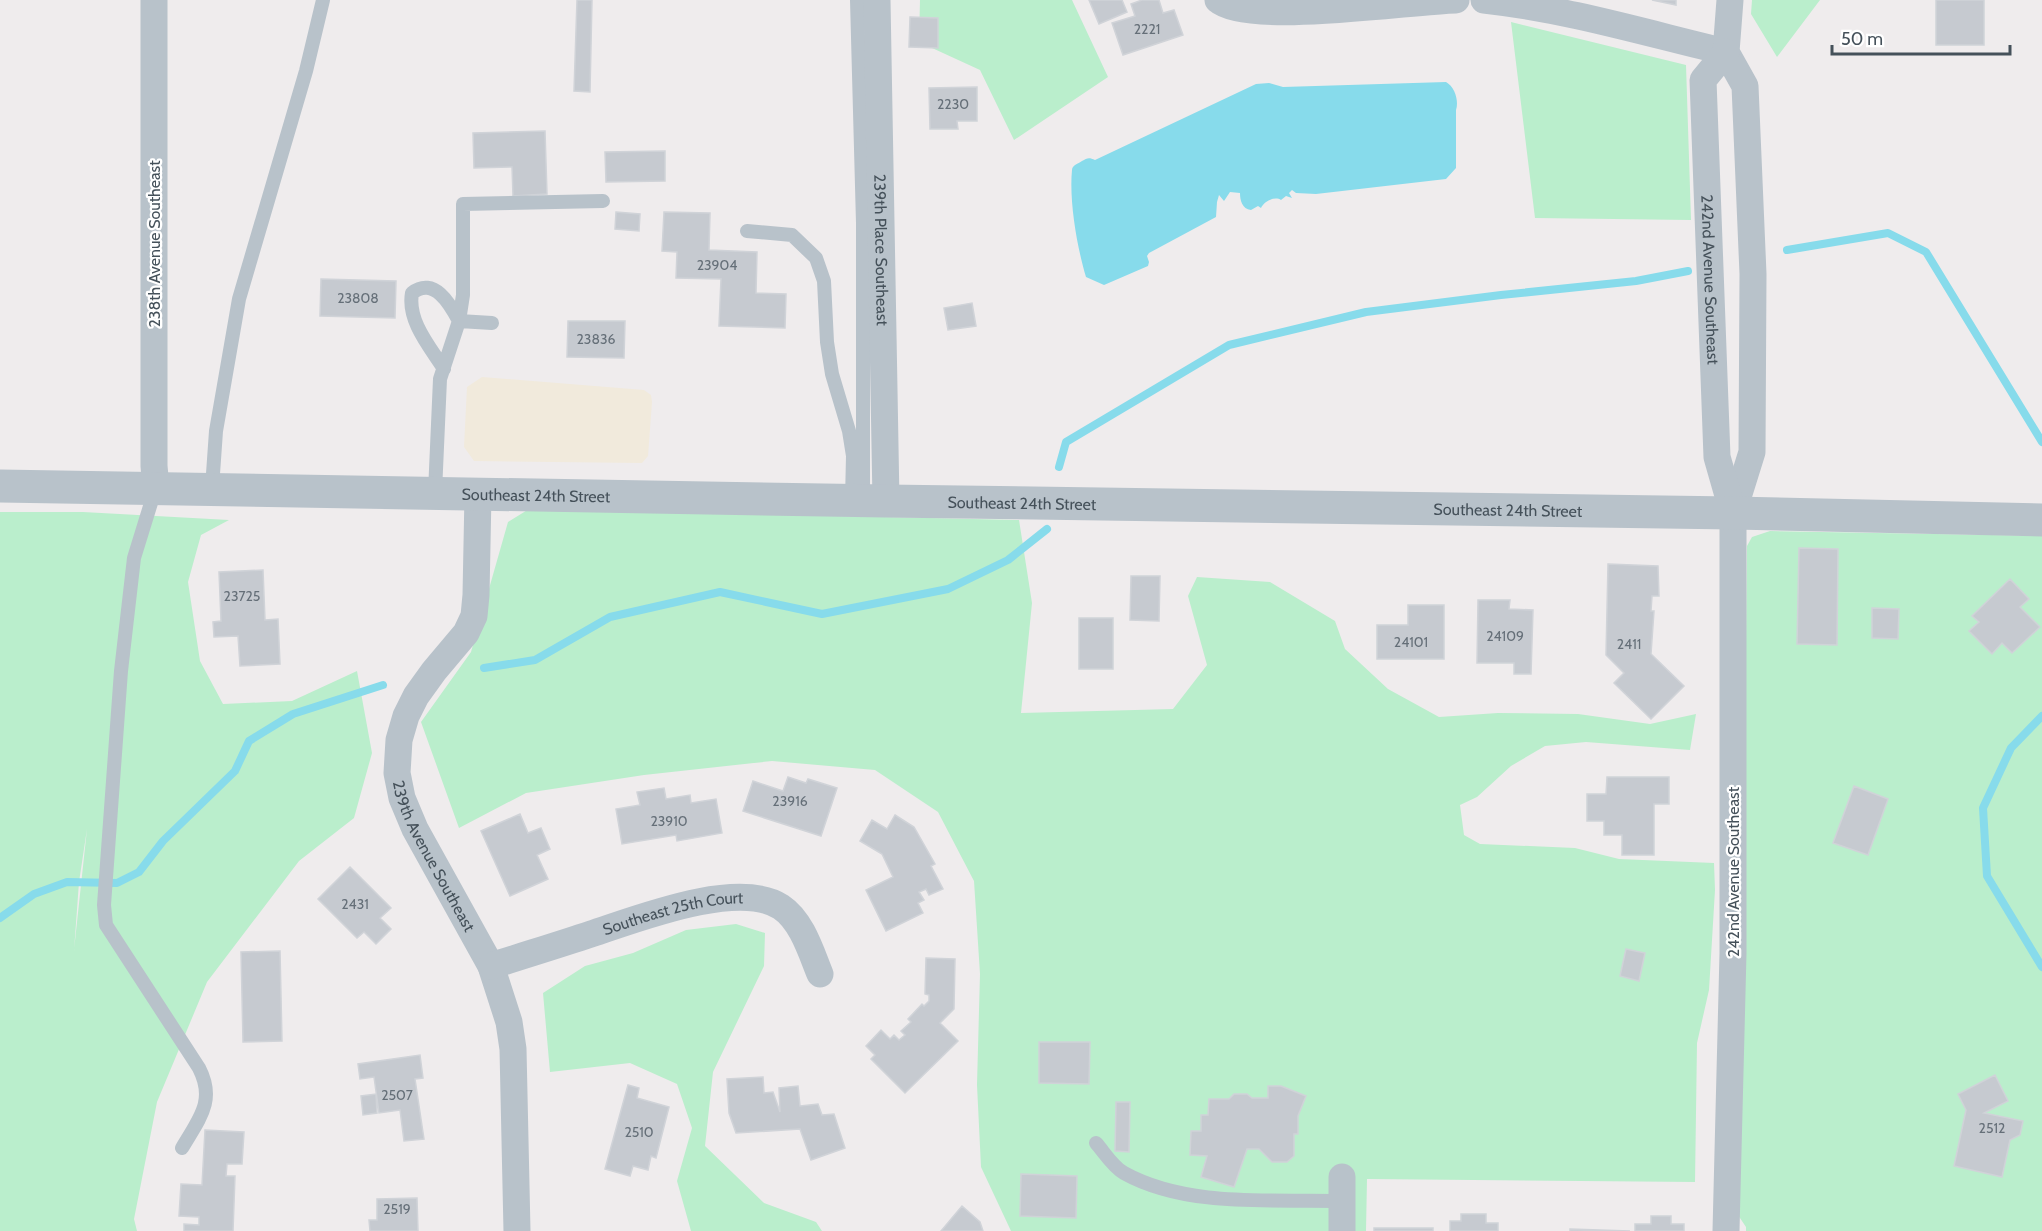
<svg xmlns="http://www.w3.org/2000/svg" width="2042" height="1231" font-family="Cabin,sans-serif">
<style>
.green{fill:#baeecc;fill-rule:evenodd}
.sand{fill:#f1eadc}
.water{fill:#87dbeb}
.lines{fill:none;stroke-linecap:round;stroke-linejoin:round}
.stream{stroke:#87dbeb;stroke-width:8}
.building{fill:#c6cad0;stroke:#d0d3d8;stroke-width:1.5}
.service{stroke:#b8c2ca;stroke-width:14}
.minor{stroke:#b8c2ca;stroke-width:27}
.tertiary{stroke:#b8c2ca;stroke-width:33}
.labels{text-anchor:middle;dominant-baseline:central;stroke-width:4.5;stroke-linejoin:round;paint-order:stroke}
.number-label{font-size:14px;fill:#656f78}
.street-label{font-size:16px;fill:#45515a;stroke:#fff}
</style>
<rect width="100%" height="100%" fill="#efeced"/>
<path class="green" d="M 920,0 L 1072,0 L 1108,77 L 1014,140 L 980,70 L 919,42 Z
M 1752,0 L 1820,0 L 1777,57 L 1751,14 Z
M 1511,22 L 1686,65 L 1691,220 L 1535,218 Z
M 529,509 L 1019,520 L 1032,603 L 1021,713 L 1173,709 L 1207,665 L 1188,596 L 1197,577 L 1270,582 L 1335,621 L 1345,649 L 1388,689 L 1439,717 L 1498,713 L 1578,714 L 1650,724 L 1696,714 L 1690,750 L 1586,742 L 1545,746 L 1511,766 L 1477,797 L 1460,805 L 1464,835 L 1480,844 L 1575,848 L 1619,859 L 1714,863 L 1715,890 L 1709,990 L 1697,1043 L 1695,1182 L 1367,1179 L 1366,1231 L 1011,1231 L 981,1167 L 977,1085 L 980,974 L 974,881 L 938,812 L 875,770 L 772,761 L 644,775 L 526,793 L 459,828 L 421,722 L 471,652 L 508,522 Z
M 0,512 L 83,512 L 229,520 L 201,535 L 188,582 L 200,661 L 223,704 L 292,701 L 357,671 L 372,753 L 354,818 L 299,861 L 207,982 L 157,1102 L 134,1219 L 137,1231 L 0,1231 ZM 87,829 L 74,950 L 74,951 L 79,882 Z
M 1770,531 L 2042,536 L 2042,1231 L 1746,1231 L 1746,1227 L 1736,1212 L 1745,736 L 1747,546 L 1752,537 Z
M 736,924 L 765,933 L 764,966 L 713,1072 L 705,1146 L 764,1203 L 816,1222 L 822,1231 L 691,1231 L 677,1181 L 692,1128 L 677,1084 L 630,1063 L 550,1072 L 543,993 L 585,966 L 633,953 L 686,930 Z"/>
<path class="sand" d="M 482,377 L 644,390 L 651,395 L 652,402 L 648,456 L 642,463 L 474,461 L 464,447 L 467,387 Z"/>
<path class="water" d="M 1446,82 C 1455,87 1459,101 1456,110 L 1456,168 L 1446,179 L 1316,194 L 1296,193 L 1292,190 L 1289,193 L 1292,198 L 1286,196 L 1281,200 C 1275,196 1264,201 1261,208 L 1258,206 L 1251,210 C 1242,209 1240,200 1240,193 L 1230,192 L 1224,201 L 1219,195 L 1217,202 L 1216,217 L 1149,253 L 1147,256 L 1149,262 L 1148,266 L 1104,285 L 1086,277 C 1077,247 1069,201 1072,170 C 1072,165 1078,164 1082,161 C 1087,158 1089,157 1095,160 L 1256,84 L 1269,83 L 1283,87 Z"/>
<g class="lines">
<path class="stream" d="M 1787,250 L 1888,233 L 1926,252 L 2042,442
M 1059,467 L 1066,442 L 1229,345 L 1366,312 L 1501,295 L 1636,281 L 1688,271
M 484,668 L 535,660 L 610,617 L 720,592 L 822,614 L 948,589 L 1008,560 L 1047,529
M 2042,716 L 2011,748 L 1983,808 L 1987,876 L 2042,967
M 0,918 L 34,894 L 67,882 L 117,883 L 139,872 L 163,841 L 235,771 L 249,741 L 293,714 L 383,685"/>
</g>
<path class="building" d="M 577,0 L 592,0 L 590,92 L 574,91 Z
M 1089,0 L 1122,0 L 1127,12 L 1099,24 Z
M 1142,0 L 1159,0 L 1163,13 L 1174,10 L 1183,35 L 1123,55 L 1112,23 L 1135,16 L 1131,4 Z
M 1652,0 L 1676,0 L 1676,5 Z
M 1936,0 L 1984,0 L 1984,45 L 1936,45 Z
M 910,17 L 938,18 L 938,48 L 909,47 Z
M 977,87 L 977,121 L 957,121 L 958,129 L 930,129 L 929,88 Z
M 545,131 L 547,194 L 513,196 L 512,167 L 474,168 L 473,133 Z
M 665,151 L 665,181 L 606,182 L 605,152 Z
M 616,212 L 640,214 L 639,231 L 615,229 Z
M 664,212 L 710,213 L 709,250 L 757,252 L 756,293 L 786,294 L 785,328 L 719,326 L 721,279 L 676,278 L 677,252 L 662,251 Z
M 321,279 L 396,281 L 395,318 L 320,316 Z
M 972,303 L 976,326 L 948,330 L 944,308 Z
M 568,321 L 625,321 L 624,358 L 567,357 Z
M 1799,548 L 1838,549 L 1837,645 L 1797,644 Z
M 1608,564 L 1658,566 L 1659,596 L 1652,596 L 1651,611 L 1654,611 L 1651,654 L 1684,686 L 1651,719 L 1614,683 L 1624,673 L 1606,655 Z
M 263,570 L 265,620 L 278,619 L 280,664 L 240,666 L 238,636 L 214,637 L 213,622 L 221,621 L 219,572 Z
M 1131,576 L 1160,576 L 1159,621 L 1130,620 Z
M 2010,579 L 2029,599 L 2020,607 L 2040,627 L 2012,653 L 2002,643 L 1992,654 L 1969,631 L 1979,622 L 1972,616 Z
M 1478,600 L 1510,600 L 1509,609 L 1533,610 L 1531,674 L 1514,674 L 1514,663 L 1477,663 Z
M 1408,605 L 1444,605 L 1444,659 L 1377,659 L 1377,625 L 1408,625 Z
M 1872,608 L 1899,609 L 1898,639 L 1872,638 Z
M 1079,618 L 1113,618 L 1113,669 L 1079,669 Z
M 788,777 L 806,783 L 808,779 L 837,788 L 821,836 L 743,811 L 753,781 L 783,791 Z
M 1607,777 L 1669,777 L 1669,804 L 1654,804 L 1654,855 L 1622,855 L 1622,835 L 1604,835 L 1604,821 L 1587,821 L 1587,794 L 1606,794 Z
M 1854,786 L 1888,799 L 1868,855 L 1833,843 Z
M 664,788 L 666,799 L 690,795 L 691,803 L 716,799 L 722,833 L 677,841 L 676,835 L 622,844 L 616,809 L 640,805 L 637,792 Z
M 520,814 L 528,833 L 541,828 L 550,849 L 537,855 L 548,879 L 510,896 L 481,831 Z
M 895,815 L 914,827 L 935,864 L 931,866 L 943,889 L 929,895 L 926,889 L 919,892 L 924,900 L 918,903 L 923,913 L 886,931 L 866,890 L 893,877 L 882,854 L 860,841 L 872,820 L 887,829 Z
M 350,867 L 391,908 L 380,918 L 391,929 L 376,944 L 364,932 L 357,938 L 318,899 Z
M 1626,949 L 1645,953 L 1639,981 L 1620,976 Z
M 280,951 L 282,1041 L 243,1042 L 241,952 Z
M 926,958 L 955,959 L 954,1009 L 940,1023 L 958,1041 L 905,1093 L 871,1059 L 875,1055 L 866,1046 L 881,1030 L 890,1039 L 894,1035 L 899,1040 L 905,1035 L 901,1031 L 911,1022 L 908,1019 L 922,1004 L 924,1006 L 929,1001 L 929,995 L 925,994 Z
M 1039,1042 L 1090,1042 L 1089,1084 L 1039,1083 Z
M 420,1055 L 423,1078 L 415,1079 L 424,1139 L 404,1141 L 400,1110 L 379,1113 L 374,1077 L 360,1079 L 358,1064 Z
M 1995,1075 L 2008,1101 L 1984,1113 L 2023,1121 L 2020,1135 L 2010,1140 L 2002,1177 L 1954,1166 L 1966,1110 L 1958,1094 Z
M 763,1077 L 764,1093 L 773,1092 L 780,1112 L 779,1088 L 798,1086 L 800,1106 L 818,1104 L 822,1115 L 834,1114 L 845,1148 L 811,1160 L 800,1129 L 736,1133 L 729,1113 L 727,1079 Z
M 628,1085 L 639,1088 L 637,1098 L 669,1107 L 656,1158 L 651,1156 L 648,1170 L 633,1166 L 630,1176 L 605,1169 Z
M 1268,1086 L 1281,1086 L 1306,1096 L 1298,1116 L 1298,1134 L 1294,1134 L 1294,1156 L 1287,1162 L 1272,1162 L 1259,1149 L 1247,1149 L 1234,1187 L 1201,1177 L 1207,1156 L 1190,1155 L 1191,1131 L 1201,1131 L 1201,1115 L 1208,1115 L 1209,1099 L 1229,1099 L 1234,1094 L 1247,1094 L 1252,1098 L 1268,1098 Z
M 376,1094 L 377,1113 L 363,1115 L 361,1096 Z
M 1116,1102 L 1130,1102 L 1129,1152 L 1115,1151 Z
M 205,1130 L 244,1132 L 242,1164 L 227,1164 L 226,1176 L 235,1176 L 233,1231 L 184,1231 L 184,1224 L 199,1225 L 199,1217 L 179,1216 L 181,1184 L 202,1185 Z
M 1021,1174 L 1077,1176 L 1076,1218 L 1020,1216 Z
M 417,1198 L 418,1231 L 370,1231 L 369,1220 L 377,1220 L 377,1199 Z
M 962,1206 L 980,1222 L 983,1231 L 941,1231 Z
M 1461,1214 L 1486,1214 L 1486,1223 L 1498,1223 L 1498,1231 L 1450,1231 L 1450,1221 L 1461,1221 Z
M 1651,1216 L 1671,1216 L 1671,1224 L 1684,1224 L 1684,1231 L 1635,1231 L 1635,1224 L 1651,1224 Z
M 1374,1228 L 1433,1228 L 1433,1231 L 1374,1231 Z
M 1570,1229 L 1630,1231 L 1570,1231 Z"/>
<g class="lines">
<path class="service" d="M 857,0 L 863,223 L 863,500
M 747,231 L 792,235 L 816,258 L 824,281 L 827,342 L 832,374 L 849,431 L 853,456 L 852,500
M 444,369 C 430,347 407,321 412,293 C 434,276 450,304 459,321 L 492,323
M 212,488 L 216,431 L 239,299 L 306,71 L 323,0
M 155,490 L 134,558 L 121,671 L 104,905 L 106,925 L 199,1068 C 216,1101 199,1119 182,1148
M 435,492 L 440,379 L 459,321 L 463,295 L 463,204 L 603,201
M 1096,1143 C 1104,1152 1113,1167 1124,1173 C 1187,1208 1272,1199 1342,1201"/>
<g class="minor">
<path d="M 154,0 L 154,466 L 156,488"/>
<path id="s1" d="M 877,0 L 886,501"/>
<path d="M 1218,0 C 1248,26 1410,1 1456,0"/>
<path d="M 1484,0 C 1566,9 1646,33 1726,52"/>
<path d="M 1730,0 L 1726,52 L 1745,86 L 1753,274 L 1752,452 L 1733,513"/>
<path id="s2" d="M 1726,52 L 1703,80 L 1717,457 L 1733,513 L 1733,953 L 1726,1231"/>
<path id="s3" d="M 478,494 L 476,595 L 474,616 L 466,633 L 434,671 L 416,696 L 406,716 L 399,740 L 397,773 L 402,798 L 415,829 L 491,966 L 509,1022 L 513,1049 L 517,1231"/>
<path id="s4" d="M 491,966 C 525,955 558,945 591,934 C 637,919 738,879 781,907 C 802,921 811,952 820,974"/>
<path d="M 1342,1177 L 1342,1231"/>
</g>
<path class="tertiary" id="s5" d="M 0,486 L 886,501 L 1733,513 L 2042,520"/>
</g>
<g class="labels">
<g class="number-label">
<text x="1147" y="29">2221</text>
<text x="953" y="104">2230</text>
<text x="717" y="265">23904</text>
<text x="358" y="298">23808</text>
<text x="596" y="339">23836</text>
<text x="242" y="596">23725</text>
<text x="1505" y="636">24109</text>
<text x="1411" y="642">24101</text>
<text x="1629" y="644">2411</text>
<text x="790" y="801">23916</text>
<text x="669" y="821">23910</text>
<text x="355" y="904">2431</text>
<text x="397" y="1095">2507</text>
<text x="1992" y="1128">2512</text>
<text x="639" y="1132">2510</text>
<text x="397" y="1209">2519</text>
</g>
<g class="street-label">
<text transform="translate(154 244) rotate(-90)">238th Avenue Southeast</text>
<text stroke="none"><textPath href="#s1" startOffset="250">239th Place Southeast</textPath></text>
<text stroke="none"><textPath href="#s2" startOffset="236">242nd Avenue Southeast</textPath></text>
<text stroke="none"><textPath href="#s5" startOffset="536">Southeast 24th Street</textPath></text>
<text stroke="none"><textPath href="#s5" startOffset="1022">Southeast 24th Street</textPath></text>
<text stroke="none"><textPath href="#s5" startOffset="1508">Southeast 24th Street</textPath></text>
<text stroke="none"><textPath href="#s3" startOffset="393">239th Avenue Southeast</textPath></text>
<text transform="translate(1733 872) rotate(-90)">242nd Avenue Southeast</text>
<text stroke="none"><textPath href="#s4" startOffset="190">Southeast 25th Court</textPath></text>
</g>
</g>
<path d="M1832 45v9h178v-9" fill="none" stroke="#45515a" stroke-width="3"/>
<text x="1841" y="45" font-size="18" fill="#45515a" stroke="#ffffff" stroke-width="4.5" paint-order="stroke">50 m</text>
</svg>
